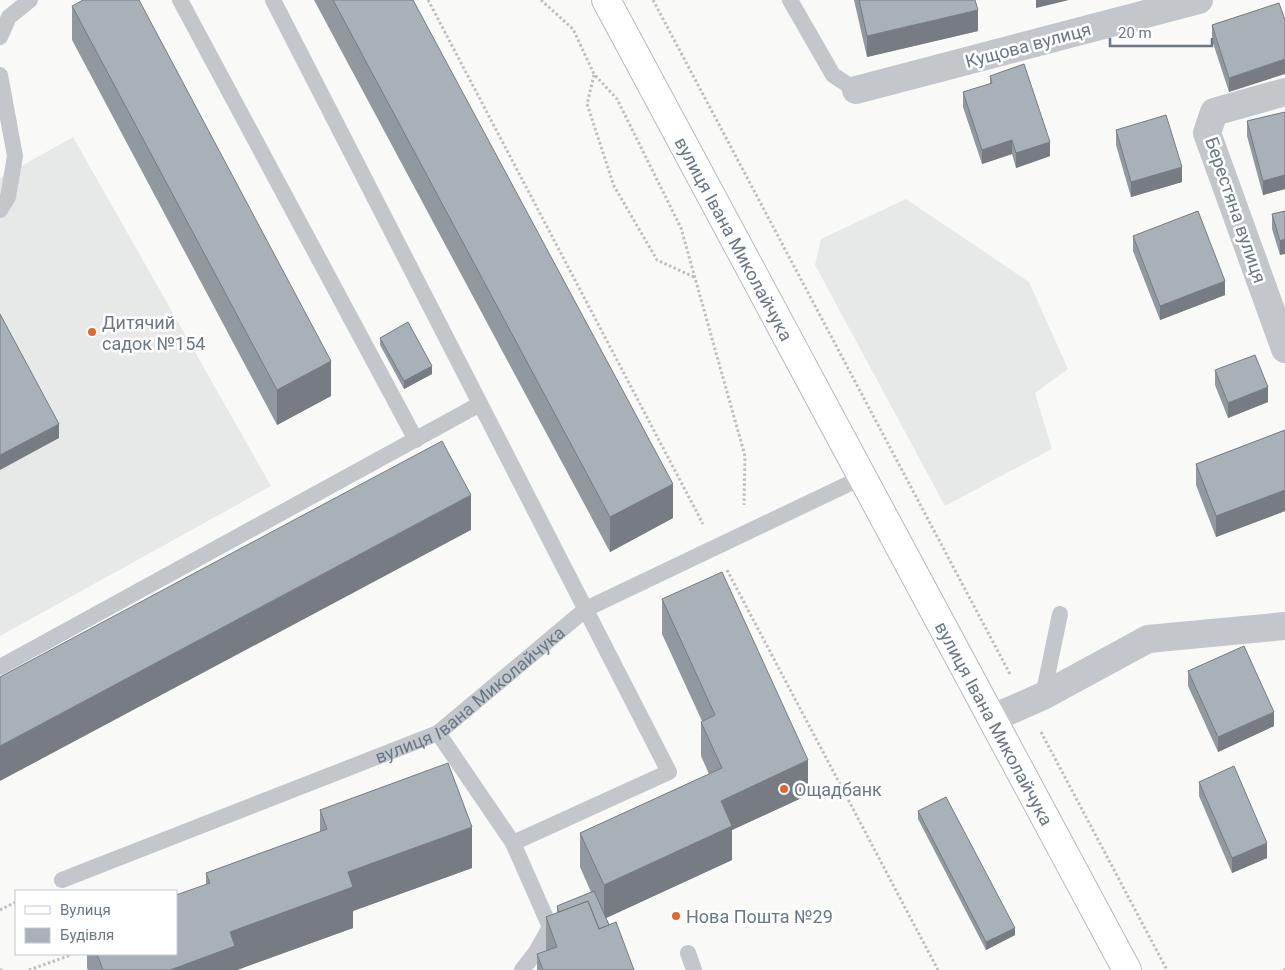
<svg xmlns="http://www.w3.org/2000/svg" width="1285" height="970" font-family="Roboto,sans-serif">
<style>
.built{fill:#e7e8e8}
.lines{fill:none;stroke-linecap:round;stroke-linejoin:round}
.secondary-casing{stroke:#b5babf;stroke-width:30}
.path{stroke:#bdbfc2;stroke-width:3;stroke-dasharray:2.5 2.5;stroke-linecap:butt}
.lane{stroke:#c3c6cb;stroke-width:16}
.street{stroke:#c3c6cb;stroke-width:28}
.secondary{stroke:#fff;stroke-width:28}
.wall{fill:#91989e}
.shaded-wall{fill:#767c81}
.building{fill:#a9b1b8;stroke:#767c81}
.poi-dot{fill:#e2642f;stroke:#fff;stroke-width:2}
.labels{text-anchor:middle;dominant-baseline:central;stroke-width:5;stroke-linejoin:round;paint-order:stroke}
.street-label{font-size:18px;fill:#697888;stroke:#fff}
.poi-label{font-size:18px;fill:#697888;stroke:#fff;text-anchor:start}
</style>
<rect width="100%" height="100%" fill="#f9f9f7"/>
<path class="built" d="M 73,137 L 271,486 L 0,636 L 0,178 Z
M 906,199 L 1029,282 L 1068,369 L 1035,393 L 1052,449 L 945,506 L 815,265 L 821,239 Z"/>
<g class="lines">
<defs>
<g id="secondary">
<path id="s2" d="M 606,0 L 1127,970"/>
</g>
</defs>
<use href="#secondary" class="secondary-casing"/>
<path class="path" d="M 428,0 L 703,524
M 541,0 L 573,29 L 594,74 L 617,99 L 681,228 L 745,456 L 744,505
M 653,0 L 1011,676
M 594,75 L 587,104 L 614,186 L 657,260 L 694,277
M 727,570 L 938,970
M 1041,732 L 1167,970
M 0,910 L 16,902
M 0,970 L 3,970
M 29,970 L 71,955 L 70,954
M 1283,970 L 1285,970"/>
<g class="lane">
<path d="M 180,0 L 416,440"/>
<path d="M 273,0 L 669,772 L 513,843 L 550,927 L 536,952 L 522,970"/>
<path d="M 790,0 L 833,75 L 856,90"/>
<path d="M 0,37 L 9,17 L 30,0"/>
<path d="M 0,75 L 15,156 L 8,197 L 0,210"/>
<path d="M 0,667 L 480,404"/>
<path d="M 1043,696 L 1060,614"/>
<path d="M 438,733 L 513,843"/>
<path id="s1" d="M 62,880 L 438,733 L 586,609 L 863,477"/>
<path d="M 688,953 L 694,970"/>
</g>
<path class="street" d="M 856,90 L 1199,0
M 1285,92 L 1214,112 L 1207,133 L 1285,349
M 991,719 L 1043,696 L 1148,639 L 1285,626"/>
<use href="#secondary" class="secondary"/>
</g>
<path class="wall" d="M 314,0 L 413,0 L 673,518 L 610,552 Z
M 854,0 L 975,0 L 978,31 L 867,57 Z
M 1279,3 L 1229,92 L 1212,40 L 1212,25 Z
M 72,6 L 331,396 L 277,425 L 72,40 Z
M 990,76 L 1050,156 L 1016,168 L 1012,154 L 982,164 L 963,107 L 963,92 L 990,84 Z
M 1285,112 L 1285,189 L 1263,195 L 1247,136 L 1247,121 Z
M 1116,130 L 1182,182 L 1131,197 L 1116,145 Z
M 1285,211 L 1280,255 L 1272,229 L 1272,214 Z
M 1133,236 L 1225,295 L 1160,320 L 1133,251 Z
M 380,338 L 432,374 L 404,389 L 380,345 Z
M 1215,370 L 1268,402 L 1228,418 L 1215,385 Z
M 1285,430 L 1285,511 L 1216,537 L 1196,485 L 1196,464 Z
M 662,599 L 808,795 L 732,830 L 732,860 L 606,918 L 634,970 L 537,970 L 537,954 L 546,951 L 546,917 L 557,913 L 557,906 L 591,892 L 580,867 L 580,833 L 709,774 L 701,756 L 701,722 L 702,721 L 662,634 Z
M 1188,671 L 1274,726 L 1218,752 L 1188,686 Z
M 1199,782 L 1267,858 L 1232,873 L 1199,796 Z
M 320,810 L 472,868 L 353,911 L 353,928 L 237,970 L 88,970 L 87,968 L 87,954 L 176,954 L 206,885 L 206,873 L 320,832 Z
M 918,811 L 1015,935 L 986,950 L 918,819 Z"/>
<path class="shaded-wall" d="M 1036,0 L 1069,0 L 1036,8 Z
M 978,10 L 978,31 L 867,57 L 867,36 Z
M 1285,59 L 1285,74 L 1229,92 L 1229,78 Z
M 1012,140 L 1012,154 L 982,164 L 982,150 Z
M 1050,142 L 1050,156 L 1016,168 L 1016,153 Z
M 1182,167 L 1182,182 L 1131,197 L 1131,182 Z
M 1285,175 L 1285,189 L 1263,195 L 1263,181 Z
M 1285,239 L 1285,254 L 1280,255 L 1280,241 Z
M 1225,281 L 1225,295 L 1160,320 L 1160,306 Z
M 331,361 L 331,396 L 277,425 L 277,390 Z
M 432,366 L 432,374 L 404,389 L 404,381 Z
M 1268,387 L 1268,402 L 1228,418 L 1228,403 Z
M 59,424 L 59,438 L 0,470 L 0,455 Z
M 673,484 L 673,518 L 610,552 L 610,517 Z
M 1285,490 L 1285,511 L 1216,537 L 1216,516 Z
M 471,495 L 471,530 L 0,781 L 0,746 Z
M 1274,712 L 1274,726 L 1218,752 L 1218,737 Z
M 808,760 L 808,795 L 732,830 L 732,860 L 604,919 L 604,885 L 721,801 Z
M 472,827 L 472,868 L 353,911 L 353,928 L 237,970 L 170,970 L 230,932 L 348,872 Z
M 1267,843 L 1267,858 L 1232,873 L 1232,858 Z
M 1015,928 L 1015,935 L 986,950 L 986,942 Z"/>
<path class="building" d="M 83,0 L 139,0 L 331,361 L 277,390 L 72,6 Z
M 333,0 L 413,0 L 673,484 L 610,517 Z
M 859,0 L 975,0 L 978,10 L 867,36 Z
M 1279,3 L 1285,20 L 1285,59 L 1229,78 L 1212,25 Z
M 1024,64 L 1050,142 L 1016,153 L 1012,140 L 982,150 L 963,92 L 992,83 L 990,76 Z
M 1285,112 L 1285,175 L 1263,181 L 1247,121 Z
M 1166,115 L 1182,167 L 1131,182 L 1116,130 Z
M 1198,211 L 1225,281 L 1160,306 L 1133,236 Z
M 1285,211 L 1285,239 L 1280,241 L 1272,214 Z
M 0,314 L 59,424 L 0,455 Z
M 408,322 L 432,366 L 404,381 L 380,338 Z
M 1255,355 L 1268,387 L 1228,403 L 1215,370 Z
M 1285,430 L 1285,490 L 1216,516 L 1196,464 Z
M 442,441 L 471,495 L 0,746 L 0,677 Z
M 722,572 L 808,760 L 721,801 L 732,826 L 604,885 L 580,833 L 722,768 L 701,722 L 715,715 L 662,599 Z
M 1244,646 L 1274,712 L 1218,737 L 1188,671 Z
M 448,763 L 472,827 L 348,872 L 353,887 L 230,932 L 235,946 L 170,970 L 103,970 L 97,954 L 176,954 L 176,895 L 210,883 L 206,873 L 327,829 L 320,810 Z
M 1234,766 L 1267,843 L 1232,858 L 1199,782 Z
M 946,797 L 1015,928 L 986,942 L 918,811 Z
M 594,891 L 609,925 L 599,929 L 588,901 L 559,912 L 557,906 Z
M 588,901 L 599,929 L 616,922 L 634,970 L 543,970 L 537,954 L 557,947 L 546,917 Z"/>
<g class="poi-dot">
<circle cx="92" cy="332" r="5"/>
<circle cx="784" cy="789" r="5"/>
<circle cx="676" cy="916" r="5"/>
</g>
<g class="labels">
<g class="street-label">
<text transform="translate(1028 45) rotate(-15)">Кущова вулиця</text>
<text transform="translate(1236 210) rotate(71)">Берестяна вулиця</text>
<text stroke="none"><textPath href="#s2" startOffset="271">вулиця Івана Миколайчука</textPath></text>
<text stroke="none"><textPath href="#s1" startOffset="451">вулиця Івана Миколайчука</textPath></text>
<text stroke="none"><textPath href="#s2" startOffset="821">вулиця Івана Миколайчука</textPath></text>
</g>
<g class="poi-label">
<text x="102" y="322">Дитячий<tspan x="102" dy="21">садок №154</tspan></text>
<text x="794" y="789">Ощадбанк</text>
<text x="686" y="916">Нова Пошта №29</text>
</g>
</g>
<rect x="15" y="890" width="162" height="65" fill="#ffffff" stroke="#c3c9cf"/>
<rect x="25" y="906" width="25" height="8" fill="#ffffff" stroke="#c3c9cf"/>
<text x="60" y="915" font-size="15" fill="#697888">Вулиця</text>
<rect x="25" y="928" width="25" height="15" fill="#a9b1b8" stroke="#c3c9cf"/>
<text x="60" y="940" font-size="15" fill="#697888">Будівля</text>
<path d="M1110 38v8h102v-8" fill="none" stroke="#697888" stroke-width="2.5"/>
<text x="1118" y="38" font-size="15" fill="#697888" stroke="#ffffff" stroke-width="4" paint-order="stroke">20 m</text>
</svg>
